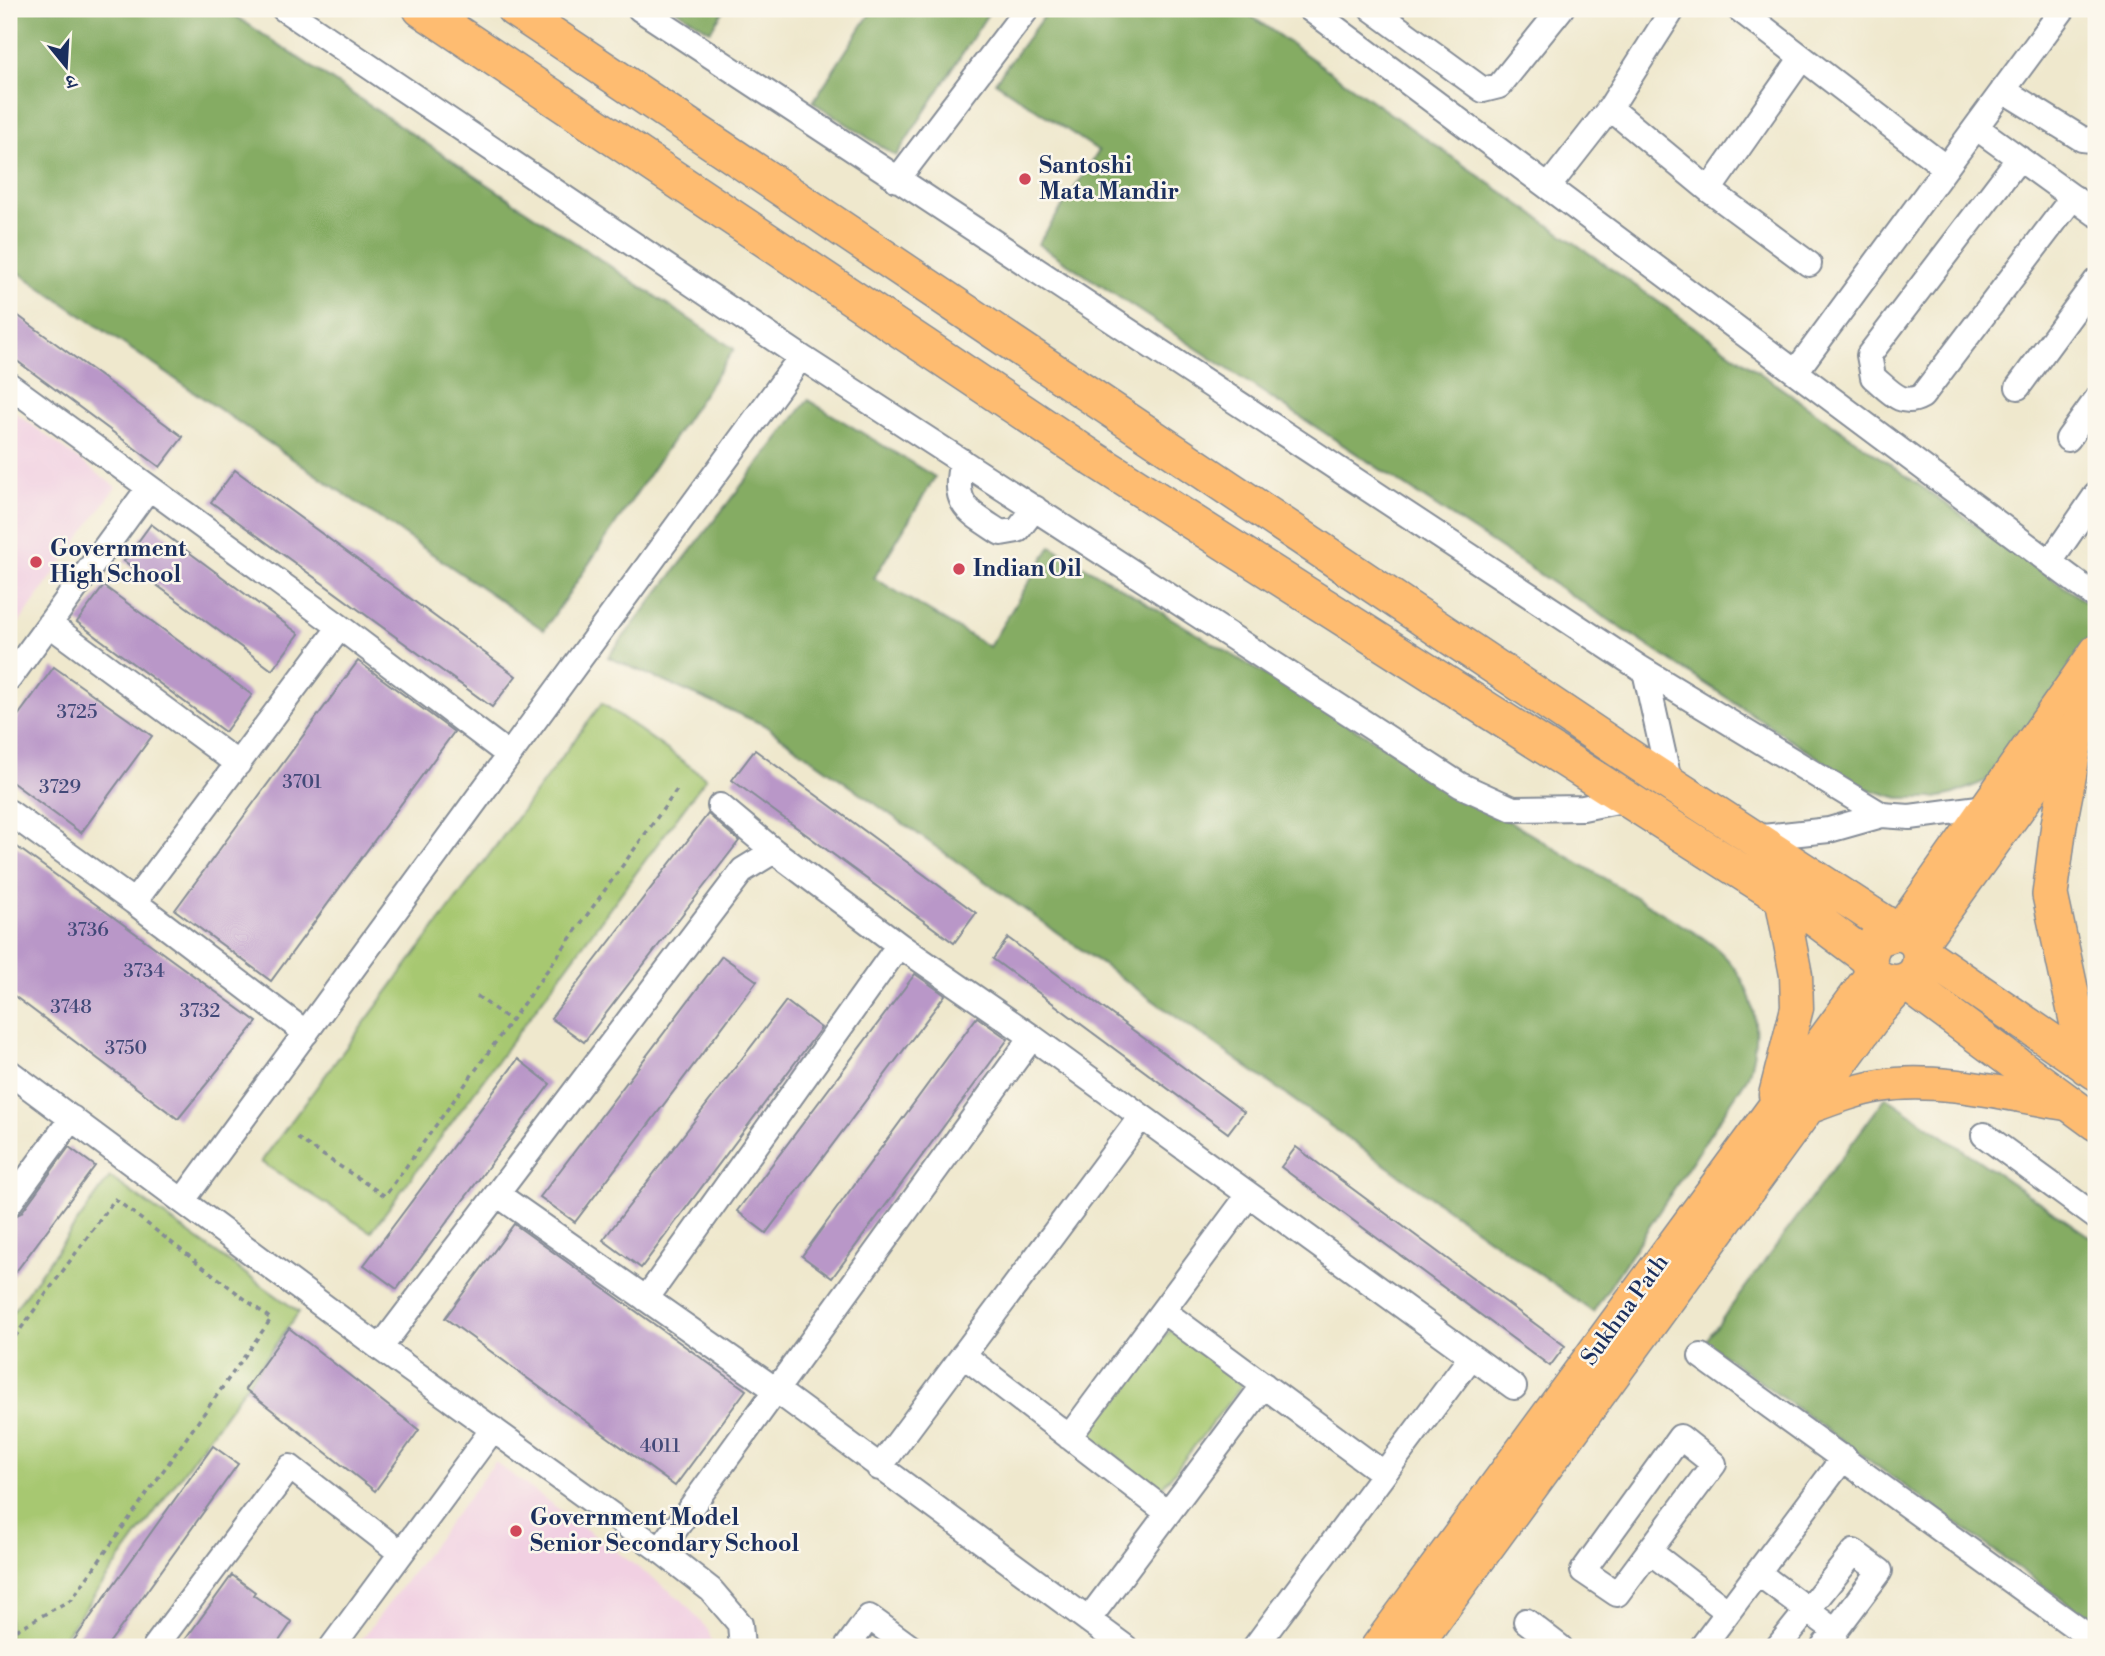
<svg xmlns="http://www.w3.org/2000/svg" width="2105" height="1656" font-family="'Libre Bodoni','Noto Serif Devanagari',serif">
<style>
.built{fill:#f1d0e2}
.green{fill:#a7c871;stroke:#617c68;stroke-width:2}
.forest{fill:#85ac63;stroke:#506e60;stroke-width:2}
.building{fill:#b997c8}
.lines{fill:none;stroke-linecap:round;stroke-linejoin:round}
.minor-casing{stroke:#858c96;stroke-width:28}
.major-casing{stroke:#858c96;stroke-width:35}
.highway-casing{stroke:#858c96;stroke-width:38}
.path{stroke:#858c96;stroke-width:3.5;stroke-dasharray:5 5;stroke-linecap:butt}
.minor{stroke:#fff;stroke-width:24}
.major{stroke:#febc71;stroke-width:32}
.highway{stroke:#febc71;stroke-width:35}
.poi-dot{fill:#d1495b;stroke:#fbf7ec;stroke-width:2.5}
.labels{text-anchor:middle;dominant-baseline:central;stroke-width:5;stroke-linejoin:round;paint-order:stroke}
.number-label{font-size:19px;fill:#424978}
.poi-label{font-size:23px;font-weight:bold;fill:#1b2f5e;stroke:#fbf7ec;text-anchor:start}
.street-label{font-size:23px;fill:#1b2f5e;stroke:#fbf7ec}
</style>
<rect width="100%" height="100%" fill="#fbf7ec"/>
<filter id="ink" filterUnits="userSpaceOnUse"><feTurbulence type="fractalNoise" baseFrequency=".0143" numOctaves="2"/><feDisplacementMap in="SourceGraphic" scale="14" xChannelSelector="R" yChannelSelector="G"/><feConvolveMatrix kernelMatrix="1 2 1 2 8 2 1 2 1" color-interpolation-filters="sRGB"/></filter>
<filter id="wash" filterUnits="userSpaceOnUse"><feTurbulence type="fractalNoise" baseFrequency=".00686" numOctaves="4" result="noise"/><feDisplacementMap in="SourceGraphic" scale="28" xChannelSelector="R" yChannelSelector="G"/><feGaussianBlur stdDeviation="1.57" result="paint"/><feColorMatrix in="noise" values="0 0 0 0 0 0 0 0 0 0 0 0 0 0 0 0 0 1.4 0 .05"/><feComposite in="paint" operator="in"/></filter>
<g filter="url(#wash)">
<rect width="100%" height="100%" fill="#efe8cd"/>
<path class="built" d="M 9,408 L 116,487 L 9,637 Z
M 495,1462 L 682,1600 L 708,1630 L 713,1647 L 356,1647 Z"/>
<path class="green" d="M 602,703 L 706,778 L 371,1232 L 261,1162 Z
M 110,1177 L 299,1312 L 57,1647 L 9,1647 L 9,1317 Z
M 1170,1330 L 1242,1385 L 1160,1490 L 1088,1434 Z"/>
<path class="forest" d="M 9,9 L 225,9 L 734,349 L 544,630 L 9,266 Z
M 675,9 L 725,9 L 710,31 Z
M 873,9 L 991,9 L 896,156 L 813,102 Z
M 1049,9 L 1241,9 L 2096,609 L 2096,638 L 1988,780 L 1954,794 L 1936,798 L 1899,798 L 1864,788 L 1038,244 L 1099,151 L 995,82 Z
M 808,400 L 935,477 L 874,578 L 989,647 L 1051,546 L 1702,937 C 1751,971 1766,1020 1748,1076 L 1593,1312 L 764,725 L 608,657 Z
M 1886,1097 L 2096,1241 L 2096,1624 L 1705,1342 Z"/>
<g id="blocks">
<path class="building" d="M 9,309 L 183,437 L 160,467 L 9,355 Z
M 235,470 L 516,676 L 492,707 L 211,502 Z
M 151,524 L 299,634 L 272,670 L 124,561 Z
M 104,586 L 252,695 L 225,732 L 77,622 Z
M 358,661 L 454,732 L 271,981 L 175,910 Z
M 54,667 L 152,736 L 81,833 L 9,780 L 9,728 Z
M 755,750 L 976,913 L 954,943 L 732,780 Z
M 708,814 L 739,841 L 584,1042 L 551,1018 Z
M 9,841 L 257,1022 L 178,1119 L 9,992 Z
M 1008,938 L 1244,1112 L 1228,1133 L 993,959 Z
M 722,956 L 757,981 L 575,1222 L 540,1197 Z
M 915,974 L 945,995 L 766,1233 L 737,1211 Z
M 786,1001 L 821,1028 L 641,1268 L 603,1240 Z
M 977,1017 L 1008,1039 L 832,1278 L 802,1256 Z
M 518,1059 L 550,1084 L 397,1289 L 364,1265 Z
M 69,1147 L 95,1166 L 9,1281 L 9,1219 L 21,1213 Z
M 1296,1147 L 1565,1346 L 1550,1366 L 1281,1167 Z
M 514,1224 L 746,1390 L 675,1486 L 445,1318 Z
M 289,1328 L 419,1430 L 375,1491 L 245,1389 Z
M 213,1446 L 238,1464 L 121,1627 L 106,1647 L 69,1647 Z
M 232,1575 L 255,1592 L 253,1595 L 292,1622 L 275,1647 L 180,1647 Z"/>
</g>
</g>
<g filter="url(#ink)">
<use href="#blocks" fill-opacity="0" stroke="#858c96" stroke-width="2"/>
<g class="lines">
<defs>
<path id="minor" d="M 284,9 L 801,357 L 1460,785 L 1513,809 L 1583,808 L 1627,799
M 640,9 L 1640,668 L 1882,815 L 1910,817 L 1986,807
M 1310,9 L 2095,596
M 1372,9 L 1483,90 L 1499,86 L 1561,9
M 1739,9 L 1946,168
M 2003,90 L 2082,139 L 2091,140 L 2096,137
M 1610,108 L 1709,190 L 1801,59
M 1977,128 L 2096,214
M 2019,158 L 1869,355 L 1873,377 C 1889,390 1901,408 1922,396 L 2073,197
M 897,180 L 1027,9
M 1549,186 L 1610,108 L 1673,9
M 1709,190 L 1809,264
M 1797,370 L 2063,9
M 9,385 L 340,627 L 509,755
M 2018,387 L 2096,281
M 2068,439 L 2096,400
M 962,461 C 952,505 966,510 1001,533 L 1018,530 L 1035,508
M 2050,562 L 2096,495
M 49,624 L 238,764
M 1645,671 L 1670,784
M 9,679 L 148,489
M 720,806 L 774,851
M 9,812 L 134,902 L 306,1033
M 1753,838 L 1829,830 L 1882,815
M 134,902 L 340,627
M 9,1072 L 380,1348 L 660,1550 L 711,1590 L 740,1624 L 742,1647
M 1984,1135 L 2096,1217
M 497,1194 L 776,1390 L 1125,1647
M 183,1200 L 801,357
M 9,1204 L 72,1118
M 646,1299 L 899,945
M 1163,1311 L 1384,1474
M 380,1348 L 743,870 L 774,851 L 899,945 L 1032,1037 L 1514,1387
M 963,1355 L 1168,1513
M 1701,1356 L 2096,1642
M 1069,1437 L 1248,1196
M 1680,1437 L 1714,1464 L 1617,1594 L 1583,1571 Z
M 879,1468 L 1140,1118
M 660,1550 L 1032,1037
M 1649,1551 L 1728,1612
M 1758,1573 L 1836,1631
M 1088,1620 L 1264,1385
M 1526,1621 L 1560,1647
M 155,1647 L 290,1467 L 401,1553
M 332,1647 L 493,1429
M 847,1647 L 869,1617 L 910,1647
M 1255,1647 L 1471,1357
M 1702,1647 L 1844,1457
M 1778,1647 L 1854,1552 L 1880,1571 L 1823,1647"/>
<path id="major" d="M 1898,932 L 2096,651
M 1919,947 L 2096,701
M 1775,1095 L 1797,1008 L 1796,975 L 1781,897
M 1808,1108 C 1832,1099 1855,1090 1880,1086 C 1939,1076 2013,1096 2072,1105
M 1377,1647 L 1873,972
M 1415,1647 L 1880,1010 L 1905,982"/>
<path id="highway" d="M 421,9 L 1092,458 L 1814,918 L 1869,959
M 514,9 L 1643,766 L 1898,932 C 1908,934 1919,941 1920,953 C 1925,1000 1845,987 1877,939 L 1898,932
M 2078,726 L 2059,824 L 2050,895 L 2087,1067
M 1920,951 L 2096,1072
M 1905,982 L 2096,1123"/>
</defs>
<use href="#minor" class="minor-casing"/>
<use href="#major" class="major-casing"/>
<use href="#highway" class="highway-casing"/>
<path class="path" d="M 477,996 L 511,1021
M 297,1138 L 385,1196 L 679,787
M 9,1345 L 115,1199 L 271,1319 L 72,1599 L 9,1634"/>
<use href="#minor" class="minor"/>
<use href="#major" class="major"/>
<use href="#highway" class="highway"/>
</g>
</g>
<g class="poi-dot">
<circle cx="1025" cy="179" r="7"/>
<circle cx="36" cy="562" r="7"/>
<circle cx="959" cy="569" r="7"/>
<circle cx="516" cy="1531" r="7"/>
</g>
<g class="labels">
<g class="number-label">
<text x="77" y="712">3725</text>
<text x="302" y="782">3701</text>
<text x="60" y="787">3729</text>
<text x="88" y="930">3736</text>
<text x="144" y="971">3734</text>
<text x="71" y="1007">3748</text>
<text x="200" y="1011">3732</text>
<text x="126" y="1048">3750</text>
<text x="660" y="1446">4011</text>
</g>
<g class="poi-label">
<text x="1039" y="166">Santoshi<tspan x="1039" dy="26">Mata Mandir</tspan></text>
<text x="50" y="549">Government<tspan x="50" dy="26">High School</tspan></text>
<text x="973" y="569">Indian Oil</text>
<text x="530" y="1518">Government Model<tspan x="530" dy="26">Senior Secondary School</tspan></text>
</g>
<g class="street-label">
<text transform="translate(1625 1310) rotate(-54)">Sukhna Path</text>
</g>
</g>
<rect width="2105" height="1656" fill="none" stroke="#fbf7ec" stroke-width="35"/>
<g transform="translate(66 66) rotate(162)" stroke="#fbf7ec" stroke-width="5" paint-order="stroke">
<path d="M0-5L12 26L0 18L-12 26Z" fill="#1b2f5e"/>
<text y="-10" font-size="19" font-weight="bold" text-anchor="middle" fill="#1b2f5e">उ</text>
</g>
</svg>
